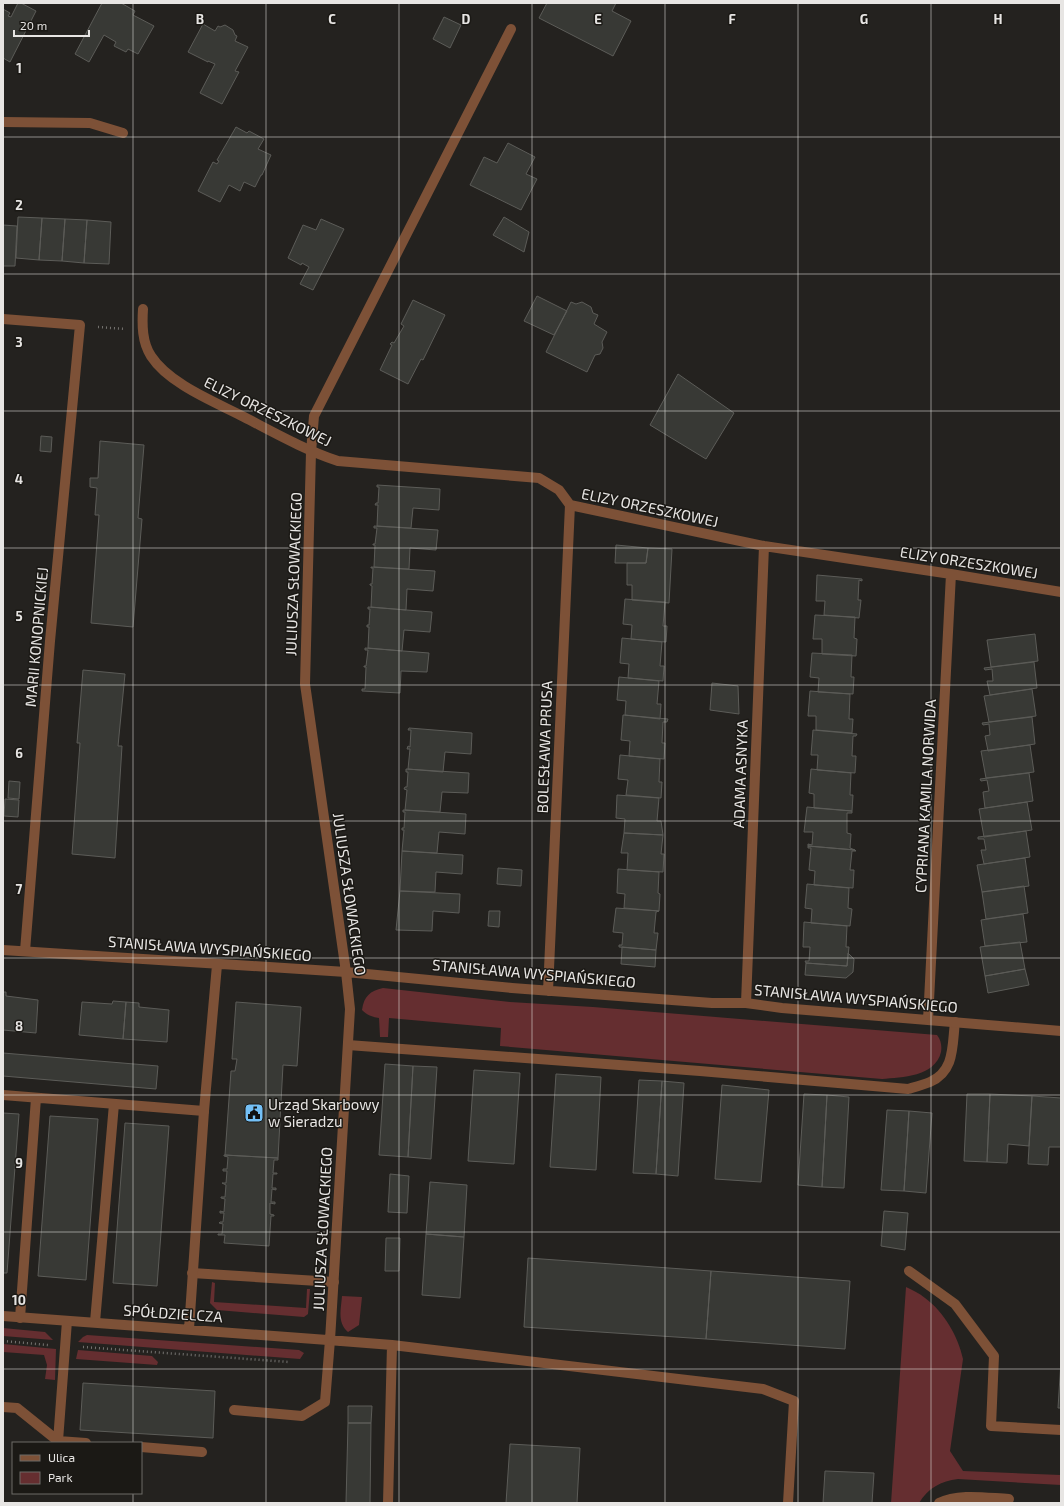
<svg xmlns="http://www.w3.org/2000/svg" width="1064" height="1506" font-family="'Exo 2',sans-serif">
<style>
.green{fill:#652e30}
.building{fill:#383935;stroke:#5c5c58}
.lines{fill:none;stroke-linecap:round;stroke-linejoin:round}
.path{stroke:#757370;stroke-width:2.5;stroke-dasharray:1 3;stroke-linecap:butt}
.service{stroke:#7d5137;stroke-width:10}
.minor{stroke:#7d5137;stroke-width:10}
.grid{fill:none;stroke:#e7e5e3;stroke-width:1;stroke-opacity:0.55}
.labels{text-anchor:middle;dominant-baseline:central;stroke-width:3;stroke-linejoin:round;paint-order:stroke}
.street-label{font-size:15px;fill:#e7e5e3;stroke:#1b1915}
.poi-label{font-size:15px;fill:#e7e5e3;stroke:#1b1915;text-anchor:start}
.grid-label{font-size:13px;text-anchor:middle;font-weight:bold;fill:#e7e5e3;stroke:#1b1915;stroke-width:3;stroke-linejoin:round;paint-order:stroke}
</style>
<rect width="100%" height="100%" fill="#24221f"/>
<path class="green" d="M 383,988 L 510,1002 L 593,1007 L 937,1035 C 941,1040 942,1046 941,1052 C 935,1077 902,1077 882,1079 L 500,1046 L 501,1028 L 389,1018 L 388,1037 L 380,1037 L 379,1018 C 372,1017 367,1015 362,1010 C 364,996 370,991 383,988 Z
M 212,1282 L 215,1283 L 214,1302 L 306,1308 L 307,1289 L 310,1289 L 308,1314 L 304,1317 L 217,1310 L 210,1303 Z
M 906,1287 C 912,1290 919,1293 925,1298 C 944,1312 958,1336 963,1359 L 950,1451 L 963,1471 L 1061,1475 L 1061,1485 L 958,1479 C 941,1481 928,1488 919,1503 L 891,1503 Z
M 342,1296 L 362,1297 L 359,1325 L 348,1332 C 337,1323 341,1309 342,1296 Z
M 3,1328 L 45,1332 L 53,1340 L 3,1336 Z
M 87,1335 L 299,1350 L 304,1353 L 300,1359 L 78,1342 L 83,1337 Z
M 3,1344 L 56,1349 L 55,1380 L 45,1379 L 47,1365 L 44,1355 L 3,1352 Z
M 78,1350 L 152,1356 L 158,1362 L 157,1365 L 76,1359 Z"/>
<path class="building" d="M 18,3 L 21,3 L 36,11 L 10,62 L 3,58 L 3,9 L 10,13 L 8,16 L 11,17 Z
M 102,3 L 121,3 L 135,11 L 133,15 L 154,26 L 138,54 L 128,49 L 126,52 L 114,46 L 116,42 L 104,35 L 89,62 L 75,54 Z
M 547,3 L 616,3 L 612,11 L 631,21 L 613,56 L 539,18 Z
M 444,17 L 461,25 L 450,48 L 433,39 Z
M 203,24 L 215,31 L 218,26 L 220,27 L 225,25 L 233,30 L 235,35 L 237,36 L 235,41 L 248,47 L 235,71 L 239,72 L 222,104 L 200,93 L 215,64 L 208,61 L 208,62 L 188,52 Z
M 236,127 L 247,133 L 249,131 L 264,139 L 258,149 L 271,155 L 262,175 L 261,175 L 255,187 L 244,182 L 240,191 L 229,185 L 220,202 L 198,191 L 213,162 L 217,164 L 219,161 L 217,160 Z
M 508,143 L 535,157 L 526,174 L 537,179 L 521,210 L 470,185 L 484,157 L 497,163 Z
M 18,217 L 42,218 L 39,260 L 16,258 Z
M 504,217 L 529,232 L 524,252 L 493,235 Z
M 42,218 L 65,219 L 62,261 L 39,260 Z
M 65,219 L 87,220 L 84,263 L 62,261 Z
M 321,219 L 344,229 L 313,290 L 300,284 L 309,267 L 302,263 L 301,265 L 288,258 L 303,225 L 316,230 Z
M 87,220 L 111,222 L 109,264 L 84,263 Z
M 3,225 L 17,226 L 15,266 L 3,266 Z
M 537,296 L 567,311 L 554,335 L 524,321 Z
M 413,300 L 445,315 L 423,360 L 421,359 L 408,384 L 380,370 L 392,345 L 390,344 L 392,342 L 394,343 L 404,326 L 401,324 Z
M 571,302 L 576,304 L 582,302 L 591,307 L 593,313 L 598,315 L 594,324 L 607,332 L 602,342 L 603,348 L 600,354 L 595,355 L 587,372 L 546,352 Z
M 678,374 L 734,413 L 706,459 L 650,425 Z
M 41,436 L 52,437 L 51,452 L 40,451 Z
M 100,441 L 144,445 L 138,518 L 142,519 L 133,627 L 91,623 L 99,515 L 95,515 L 97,488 L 90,487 L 90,478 L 98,478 Z
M 377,485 L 440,489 L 439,510 L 413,508 L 411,528 L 377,526 L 378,505 L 375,505 L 376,503 L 378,503 L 379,487 L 377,487 Z
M 374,526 L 438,530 L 436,550 L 410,548 L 409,569 L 374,567 L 375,545 L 373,545 L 373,544 L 375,544 L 377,528 L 374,528 Z
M 616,545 L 648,548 L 646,563 L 615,563 Z
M 648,548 L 672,549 L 669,603 L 632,600 L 632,585 L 627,585 L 627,563 L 646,563 Z
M 371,567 L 435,571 L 433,591 L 407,589 L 406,610 L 371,607 L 372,586 L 370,585 L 370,584 L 372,584 L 373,568 L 371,568 Z
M 817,575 L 862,579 L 862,581 L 859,580 L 858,600 L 861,600 L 859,618 L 824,615 L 825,601 L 816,601 Z
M 625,599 L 665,602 L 663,626 L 667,626 L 666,642 L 631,639 L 632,625 L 623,624 Z
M 368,607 L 432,612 L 430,632 L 404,630 L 402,651 L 368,648 L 369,627 L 367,627 L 367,625 L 369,625 L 370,609 L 368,609 Z
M 815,615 L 855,617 L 854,638 L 857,639 L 856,656 L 822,654 L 822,639 L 813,639 Z
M 1035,634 L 1038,661 L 991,667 L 987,640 Z
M 622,638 L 662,642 L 660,666 L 664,666 L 663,681 L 628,678 L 629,664 L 620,663 Z
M 365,648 L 429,653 L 427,672 L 401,671 L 400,693 L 362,691 L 362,689 L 365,689 L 366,667 L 364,667 L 364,666 L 366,666 L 368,650 L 365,650 Z
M 812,653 L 852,655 L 851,677 L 854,677 L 853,694 L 818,692 L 819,678 L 810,677 Z
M 1034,662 L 1037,688 L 990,695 L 987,681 L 993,681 L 992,669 L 985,670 L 984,668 Z
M 83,670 L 125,674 L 118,746 L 122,746 L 115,858 L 72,854 L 80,743 L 77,743 Z
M 619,677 L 659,681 L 657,704 L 661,704 L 660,719 L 625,715 L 626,701 L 617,700 Z
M 712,683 L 738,686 L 739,714 L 710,710 Z
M 1032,689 L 1036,716 L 989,722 L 984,696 Z
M 810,691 L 850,694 L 849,719 L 853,719 L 852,733 L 816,730 L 816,716 L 808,716 Z
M 623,715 L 668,719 L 667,722 L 663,722 L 662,743 L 665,743 L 664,759 L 629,756 L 630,741 L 621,740 Z
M 1032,717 L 1035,744 L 988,751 L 985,736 L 990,735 L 989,724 L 983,725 L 982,723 Z
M 409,728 L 472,733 L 471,754 L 445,752 L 443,772 L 408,769 L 410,749 L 407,749 L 408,746 L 410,747 L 411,730 L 408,730 Z
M 813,730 L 857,734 L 856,736 L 853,736 L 852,756 L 856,756 L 855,773 L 817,770 L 818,755 L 811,755 Z
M 1030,745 L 1034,772 L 986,778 L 981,751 Z
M 620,755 L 660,759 L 659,782 L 662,782 L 661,798 L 626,795 L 628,780 L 618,779 Z
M 406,769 L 469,773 L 468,793 L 442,792 L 440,812 L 405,810 L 407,790 L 404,789 L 405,787 L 407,787 L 408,772 L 406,772 Z
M 811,769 L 851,773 L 850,795 L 853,795 L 852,811 L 814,808 L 814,794 L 809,793 Z
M 1029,773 L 1033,801 L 985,808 L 983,792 L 989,791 L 987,780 L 981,781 L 980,779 Z
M 9,781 L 20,782 L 19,799 L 8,798 Z
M 617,795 L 659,798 L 657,821 L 661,821 L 663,835 L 624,833 L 625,819 L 616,818 Z
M 5,799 L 19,800 L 18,817 L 4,816 Z
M 1027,802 L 1032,830 L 984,837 L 979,809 Z
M 807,807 L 852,811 L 852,813 L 847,813 L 847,833 L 851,834 L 850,848 L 855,850 L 808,846 L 808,844 L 812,845 L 813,832 L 804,832 Z
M 403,810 L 466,814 L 465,834 L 439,832 L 437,853 L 402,851 L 404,830 L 402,830 L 402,828 L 404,828 L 405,812 L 403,812 Z
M 1026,831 L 1030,857 L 984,864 L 981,850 L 986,850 L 984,839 L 978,839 L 978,837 Z
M 624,833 L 663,835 L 661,854 L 664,854 L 663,872 L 627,870 L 628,853 L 621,853 Z
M 808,846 L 855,850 L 856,851 L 852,851 L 850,870 L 854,870 L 853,888 L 814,885 L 815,871 L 809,870 L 811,848 L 808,848 Z
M 402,851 L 463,855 L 462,874 L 436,872 L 435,892 L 400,891 Z
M 1025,858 L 1029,886 L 982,892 L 977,865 Z
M 498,868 L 522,870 L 521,886 L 497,884 Z
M 618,869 L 659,872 L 658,893 L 660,894 L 659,911 L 624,908 L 625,894 L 617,893 Z
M 807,884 L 849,888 L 848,908 L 852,909 L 850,926 L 811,923 L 812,909 L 805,908 Z
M 1024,886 L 1028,913 L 986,919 L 982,892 Z
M 400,891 L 460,894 L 459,913 L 433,911 L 432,931 L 396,930 Z
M 616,908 L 659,911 L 656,912 L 654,933 L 658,933 L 656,950 L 619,947 L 619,945 L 622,945 L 623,933 L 613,932 Z
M 489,911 L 500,911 L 499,927 L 488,926 Z
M 1023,914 L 1027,942 L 985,946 L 981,920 Z
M 804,922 L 847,926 L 846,947 L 849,947 L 847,966 L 806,963 L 805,961 L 809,961 L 810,947 L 803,947 Z
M 1020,942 L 1025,969 L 985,976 L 980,947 Z
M 622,947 L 656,950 L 655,967 L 621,964 Z
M 848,953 L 854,959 L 853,972 L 846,978 L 805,975 L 806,963 L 847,966 Z
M 1025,969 L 1029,985 L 988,993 L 985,976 Z
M 3,992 L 6,992 L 6,996 L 38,1000 L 36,1033 L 3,1030 Z
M 113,1001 L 126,1002 L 123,1039 L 79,1035 L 82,1002 L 112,1004 Z
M 126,1002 L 139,1003 L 139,1007 L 169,1010 L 167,1042 L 123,1039 Z
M 236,1002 L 301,1007 L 297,1066 L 283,1065 L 278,1158 L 225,1155 L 231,1071 L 235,1071 L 237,1059 L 232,1059 Z
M 3,1053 L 158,1066 L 156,1089 L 3,1076 Z
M 385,1064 L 413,1066 L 408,1157 L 379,1155 Z
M 413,1066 L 437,1067 L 431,1159 L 408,1157 Z
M 474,1070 L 520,1073 L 514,1164 L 468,1161 Z
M 556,1074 L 601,1077 L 596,1170 L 550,1167 Z
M 639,1080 L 662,1081 L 656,1174 L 633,1173 Z
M 662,1081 L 684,1083 L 678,1176 L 656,1174 Z
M 722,1085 L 769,1090 L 761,1182 L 715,1179 Z
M 804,1094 L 827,1095 L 822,1187 L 798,1185 Z
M 967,1094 L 990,1094 L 987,1162 L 964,1161 Z
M 990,1094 L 1032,1096 L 1029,1146 L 1008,1144 L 1007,1163 L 987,1162 Z
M 827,1095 L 849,1097 L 844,1188 L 822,1187 Z
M 1032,1096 L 1061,1098 L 1061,1147 L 1049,1147 L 1048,1165 L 1028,1164 Z
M 887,1110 L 909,1111 L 904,1191 L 881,1190 Z
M 909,1111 L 932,1113 L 926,1193 L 904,1191 Z
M 3,1113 L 19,1114 L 7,1273 L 3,1273 Z
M 50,1116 L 98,1119 L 86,1280 L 38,1276 Z
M 125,1123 L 169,1126 L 157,1286 L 113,1283 Z
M 224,1155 L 278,1158 L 278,1160 L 274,1160 L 273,1173 L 277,1173 L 277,1174 L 273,1174 L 272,1188 L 276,1188 L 276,1190 L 272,1189 L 271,1202 L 275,1202 L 275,1204 L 270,1203 L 270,1214 L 274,1215 L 274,1216 L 271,1216 L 269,1246 L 224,1243 L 225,1235 L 218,1235 L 218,1234 L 222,1234 L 223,1224 L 219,1223 L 220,1222 L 223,1222 L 224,1213 L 220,1213 L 220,1211 L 224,1212 L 225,1199 L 221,1198 L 221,1197 L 225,1197 L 226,1185 L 222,1183 L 226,1183 L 227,1171 L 223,1171 L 223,1169 L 227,1169 L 228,1157 L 224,1156 Z
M 390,1174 L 409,1176 L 407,1213 L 388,1212 Z
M 430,1182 L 467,1185 L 464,1237 L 426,1234 Z
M 884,1211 L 908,1213 L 905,1250 L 881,1246 Z
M 426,1234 L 464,1237 L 460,1298 L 422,1295 Z
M 386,1238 L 400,1238 L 399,1271 L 385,1271 Z
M 528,1258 L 711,1271 L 706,1339 L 524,1327 Z
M 711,1271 L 850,1281 L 845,1349 L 706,1339 Z
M 1061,1361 L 1061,1408 L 1058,1408 Z
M 83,1383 L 215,1391 L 213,1438 L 80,1430 Z
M 348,1406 L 372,1406 L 371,1423 L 348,1423 Z
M 348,1423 L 371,1423 L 370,1503 L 346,1503 Z
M 510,1444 L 580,1448 L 577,1503 L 506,1503 Z
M 825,1471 L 874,1473 L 872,1503 L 823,1503 Z"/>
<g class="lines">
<path class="path" d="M 98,327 L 125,329
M 3,1341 L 48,1345
M 83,1347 L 289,1362"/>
<path class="service" d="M 311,452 L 314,416 L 511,29
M 348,1045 L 700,1071 L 908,1089 C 915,1087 923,1085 930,1082 C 955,1071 952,1046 955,1022
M 3,1095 L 204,1111
M 909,1271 L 955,1304 L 994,1356 L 991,1426 L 1061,1430
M 192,1273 L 334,1282
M 20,1318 L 36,1098
M 95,1322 L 114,1104
M 341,1341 L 392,1345 L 763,1389 L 794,1401 L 788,1503
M 3,1407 L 17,1408 L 58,1441 L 86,1443
M 234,1410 L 302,1416 L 325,1402 L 330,1340
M 58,1441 L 67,1321
M 141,1447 L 202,1452
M 388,1503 L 392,1345
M 939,1503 C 959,1493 987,1498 1009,1499"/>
<path class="minor" d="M 3,122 L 90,123 L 123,133
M 143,309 C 142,325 142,342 151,356 C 169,384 215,402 244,417 C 275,433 305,450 338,461 L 539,478 L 559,490 L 570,505 L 764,546 L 951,574 L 1061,592
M 3,319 L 80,325 L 50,641 L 25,951
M 311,452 L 305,684 L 346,972 L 350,1009 L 330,1340
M 3,950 L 346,972 L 512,988 L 712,1003 L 746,1003 L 782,1008 L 1061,1031
M 548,991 L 570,505
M 746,1003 L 764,546
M 928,1020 L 951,574
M 3,1316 L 341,1341
M 189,1329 L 204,1111 L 217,965"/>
</g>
<path class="grid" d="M 133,3 L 133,1443M 266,3 L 266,1503M 399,3 L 399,1503M 532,3 L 532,1503M 665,3 L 665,1503M 798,3 L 798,1503M 931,3 L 931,1503M 3,137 L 1061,137M 3,274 L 1061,274M 3,411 L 1061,411M 3,548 L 1061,548M 3,685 L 1061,685M 3,821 L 1061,821M 3,958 L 1061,958M 3,1095 L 1061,1095M 3,1232 L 1061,1232M 3,1369 L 1061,1369M 133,1493 L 133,1503"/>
<defs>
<symbol id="civic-square" viewBox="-11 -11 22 22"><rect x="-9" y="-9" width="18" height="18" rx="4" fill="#74c0f6" stroke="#1b1915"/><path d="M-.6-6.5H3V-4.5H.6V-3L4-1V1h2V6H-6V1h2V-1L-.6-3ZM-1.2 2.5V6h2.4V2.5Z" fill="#111"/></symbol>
</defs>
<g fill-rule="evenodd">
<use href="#civic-square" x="243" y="1102" width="22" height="22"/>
</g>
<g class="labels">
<g class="street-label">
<text transform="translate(268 411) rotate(26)">ELIZY ORZESZKOWEJ</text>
<text transform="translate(650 507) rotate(12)">ELIZY ORZESZKOWEJ</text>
<text transform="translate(969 562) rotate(9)">ELIZY ORZESZKOWEJ</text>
<text transform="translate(293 574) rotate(-88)">JULIUSZA SŁOWACKIEGO</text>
<text transform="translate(36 637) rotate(-85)">MARII KONOPNICKIEJ</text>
<text transform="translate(544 747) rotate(-88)">BOLESŁAWA PRUSA</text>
<text transform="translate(740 774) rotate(-88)">ADAMA ASNYKA</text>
<text transform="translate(925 796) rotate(-87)">CYPRIANA KAMILA NORWIDA</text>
<text transform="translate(350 894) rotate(82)">JULIUSZA SŁOWACKIEGO</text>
<text transform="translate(210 948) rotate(4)">STANISŁAWA WYSPIAŃSKIEGO</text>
<text transform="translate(534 973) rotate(5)">STANISŁAWA WYSPIAŃSKIEGO</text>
<text transform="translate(856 998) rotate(5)">STANISŁAWA WYSPIAŃSKIEGO</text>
<text transform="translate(322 1229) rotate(-87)">JULIUSZA SŁOWACKIEGO</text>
<text transform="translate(173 1313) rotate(4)">SPÓŁDZIELCZA</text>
</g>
<g class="poi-label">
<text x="268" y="1104">Urząd Skarbowy<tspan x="268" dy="17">w Sieradzu</tspan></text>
</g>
</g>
<g class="grid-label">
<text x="200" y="24">B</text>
<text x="332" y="24">C</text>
<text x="466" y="24">D</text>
<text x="598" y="24">E</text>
<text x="732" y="24">F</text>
<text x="864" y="24">G</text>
<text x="998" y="24">H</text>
<text x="19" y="73">1</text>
<text x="19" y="210">2</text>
<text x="19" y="347">3</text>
<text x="19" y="484">4</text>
<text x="19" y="621">5</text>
<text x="19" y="758">6</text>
<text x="19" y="894">7</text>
<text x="19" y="1031">8</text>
<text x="19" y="1168">9</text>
<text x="19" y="1305">10</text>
</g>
<rect width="1064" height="1506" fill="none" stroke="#e7e5e3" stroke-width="8"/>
<rect x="12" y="1442" width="130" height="52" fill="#1b1915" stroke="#6d6b67"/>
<rect x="20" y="1455" width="20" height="6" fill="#7d5137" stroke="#6d6b67"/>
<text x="48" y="1462" font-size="12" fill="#e7e5e3">Ulica</text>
<rect x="20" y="1472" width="20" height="12" fill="#652e30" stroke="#6d6b67"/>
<text x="48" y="1482" font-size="12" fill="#e7e5e3">Park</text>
<path d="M14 30v6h75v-6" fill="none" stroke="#e7e5e3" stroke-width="2"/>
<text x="20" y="30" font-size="12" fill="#e7e5e3" stroke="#1b1915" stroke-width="3" paint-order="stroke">20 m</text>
</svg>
